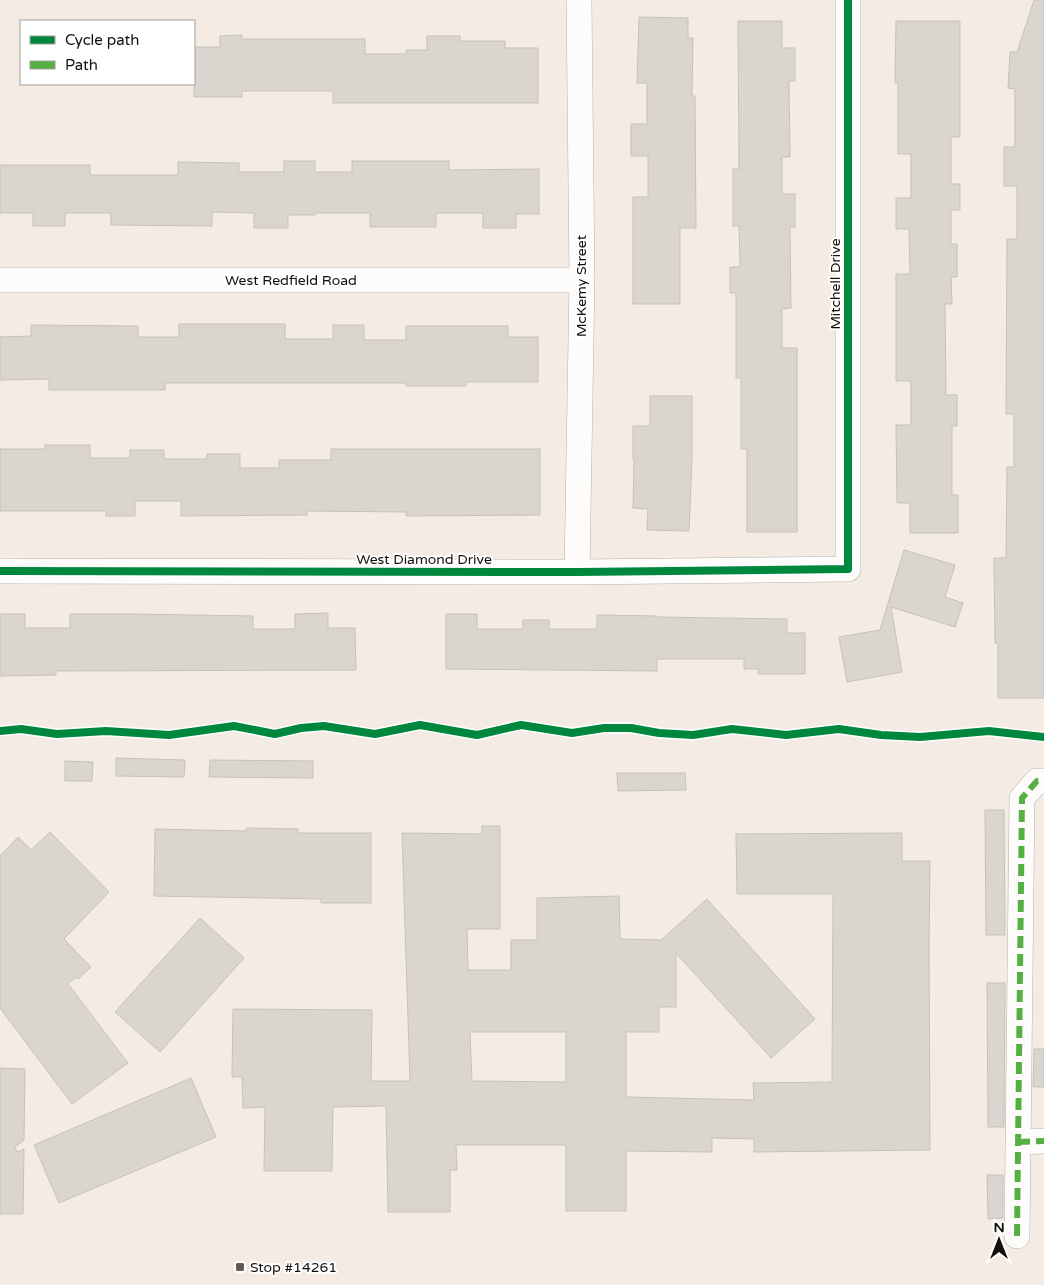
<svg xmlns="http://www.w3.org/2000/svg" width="1044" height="1285" font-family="'Varela Round',sans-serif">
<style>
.building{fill:#dbd5cf;stroke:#c7c1bb;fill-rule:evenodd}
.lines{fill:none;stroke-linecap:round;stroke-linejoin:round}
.street-casing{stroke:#b7b1aa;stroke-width:26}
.street{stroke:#fdfcfb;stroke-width:25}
.quiet{stroke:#55b044;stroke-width:6;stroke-dasharray:12 6;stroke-linecap:butt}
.cycleway-casing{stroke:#fff;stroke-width:11}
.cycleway{stroke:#00873e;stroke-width:8}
.poi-dot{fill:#625c56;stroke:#fff;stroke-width:2}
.labels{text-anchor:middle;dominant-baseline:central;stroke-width:4;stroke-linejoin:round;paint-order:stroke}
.street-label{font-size:14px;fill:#140f0a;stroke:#fff}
.poi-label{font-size:14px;fill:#140f0a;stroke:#fff;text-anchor:start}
</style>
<rect width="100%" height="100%" fill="#f4ece4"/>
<path class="building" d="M 1034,0 L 1044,0 L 1044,698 L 998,698 L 998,643 L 995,643 L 994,558 L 1006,558 L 1007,467 L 1014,467 L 1014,414 L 1006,414 L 1007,239 L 1017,239 L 1017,186 L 1004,186 L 1004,147 L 1015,147 L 1015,89 L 1008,88 L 1010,52 L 1017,52 Z
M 639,17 L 688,18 L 688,38 L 693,38 L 692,96 L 695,96 L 696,228 L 680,228 L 680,304 L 633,304 L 633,197 L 648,197 L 648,156 L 631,156 L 631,124 L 647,124 L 647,83 L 637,83 Z
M 738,21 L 782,21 L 782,48 L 795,48 L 795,81 L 789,81 L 790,157 L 782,157 L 782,194 L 795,194 L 795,227 L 790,227 L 791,308 L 782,309 L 782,348 L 797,348 L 797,532 L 747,532 L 747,449 L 741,449 L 741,378 L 736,378 L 736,293 L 730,293 L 730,267 L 740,267 L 739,226 L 733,226 L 733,169 L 739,169 Z
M 896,21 L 960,21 L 960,137 L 951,137 L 951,184 L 960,184 L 960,210 L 951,210 L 951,244 L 957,244 L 957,277 L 951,277 L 952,304 L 945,304 L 946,395 L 957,395 L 957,426 L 952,426 L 952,495 L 958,495 L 958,533 L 910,533 L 910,503 L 897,503 L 896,425 L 911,425 L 911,381 L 896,381 L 896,274 L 910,274 L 909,229 L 896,229 L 896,198 L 911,198 L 911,154 L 898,154 L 898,83 L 895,83 Z
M 242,35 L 242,39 L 365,39 L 365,54 L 406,54 L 406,50 L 427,50 L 427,36 L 460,36 L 460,41 L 505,41 L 505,48 L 538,48 L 538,103 L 333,103 L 333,91 L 242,91 L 242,97 L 194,97 L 194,47 L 220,47 L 220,36 Z
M 284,161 L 315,161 L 315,172 L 352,172 L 352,161 L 449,161 L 449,170 L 539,169 L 539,214 L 516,214 L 516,228 L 483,228 L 483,213 L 436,213 L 436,227 L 370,227 L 370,213 L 315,213 L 315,215 L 288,215 L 288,228 L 254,228 L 254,213 L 212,212 L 212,226 L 111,225 L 111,213 L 65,213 L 65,226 L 33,226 L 33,213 L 0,213 L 0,165 L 90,165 L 90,175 L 178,175 L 178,162 L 239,163 L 239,172 L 284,172 Z
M 179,324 L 285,324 L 285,339 L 333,339 L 333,325 L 364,325 L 364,340 L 406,340 L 406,326 L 508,326 L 508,337 L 538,337 L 538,382 L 466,382 L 466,386 L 406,386 L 406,383 L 165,383 L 165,390 L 49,390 L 49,379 L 0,380 L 0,337 L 31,336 L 31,325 L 138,326 L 138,337 L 179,337 Z
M 650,396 L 692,396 L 692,459 L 689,531 L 647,530 L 648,509 L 633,508 L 634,459 L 633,459 L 633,426 L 650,426 Z
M 45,445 L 90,445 L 90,458 L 130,458 L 130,450 L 164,450 L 164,459 L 207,459 L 207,454 L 240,454 L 240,468 L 279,468 L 279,460 L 331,460 L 331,449 L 540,449 L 540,515 L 406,516 L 406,512 L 307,511 L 307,515 L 181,516 L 181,501 L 135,501 L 135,516 L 106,516 L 106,511 L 0,511 L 0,449 L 45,449 Z
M 904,550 L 955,565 L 945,597 L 963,603 L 955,627 L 891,607 L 902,672 L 847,682 L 839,637 L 880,630 Z
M 328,613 L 328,628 L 355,628 L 356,670 L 56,671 L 56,675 L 0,676 L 0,614 L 25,614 L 25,628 L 70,628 L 70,614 L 132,614 L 253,616 L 253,629 L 295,629 L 295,614 Z
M 446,614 L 477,614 L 477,629 L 523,629 L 523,620 L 549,620 L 549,629 L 597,629 L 597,615 L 657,616 L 657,617 L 787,619 L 787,633 L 805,633 L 805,674 L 758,674 L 759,669 L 744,669 L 744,659 L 657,659 L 657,671 L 446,669 Z
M 116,758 L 185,760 L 184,777 L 116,776 Z
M 210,760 L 313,761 L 313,778 L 209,777 Z
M 65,761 L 93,762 L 92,781 L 65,781 Z
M 617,773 L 685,773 L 686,790 L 618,791 Z
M 985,810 L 1004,810 L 1005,935 L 986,935 Z
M 482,826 L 500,826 L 500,929 L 467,929 L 468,970 L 511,970 L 511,940 L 537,940 L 537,898 L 619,896 L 620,939 L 661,940 L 707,899 L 815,1019 L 771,1058 L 676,953 L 676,1007 L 659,1007 L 659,1032 L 626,1032 L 626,1097 L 754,1100 L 753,1083 L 832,1082 L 833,894 L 737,894 L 736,834 L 902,833 L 902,861 L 930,861 L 929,944 L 930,1150 L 754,1152 L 754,1139 L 712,1138 L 712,1152 L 626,1151 L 626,1211 L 566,1211 L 566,1145 L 456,1145 L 457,1170 L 450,1170 L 450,1212 L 388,1212 L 386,1106 L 333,1107 L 332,1171 L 264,1171 L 265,1107 L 243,1108 L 242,1077 L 232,1077 L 233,1009 L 372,1010 L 371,1081 L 410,1081 L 402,833 L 482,834 ZM 470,1032 L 566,1032 L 566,1082 L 472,1081 Z
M 246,828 L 298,829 L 298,833 L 371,833 L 371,903 L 321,903 L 321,899 L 154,896 L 155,829 L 246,831 Z
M 50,832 L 109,892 L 64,939 L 91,967 L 78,979 L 76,977 L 68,984 L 128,1063 L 72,1104 L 0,1008 L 0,856 L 18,837 L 31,850 Z
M 200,918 L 244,958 L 160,1052 L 115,1012 Z
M 987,983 L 1005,983 L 1004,1127 L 988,1127 Z
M 1034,1049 L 1044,1049 L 1044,1087 L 1033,1087 Z
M 0,1068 L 25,1069 L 24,1140 L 15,1147 L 17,1152 L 24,1149 L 23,1214 L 0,1214 Z
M 191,1078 L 216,1137 L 59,1203 L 34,1145 Z
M 987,1175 L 1003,1175 L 1003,1218 L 988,1219 Z"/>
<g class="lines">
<defs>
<path id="street" d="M 0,280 L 582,280
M 0,571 L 577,572 L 848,569 L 848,0
M 577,572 L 582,280 L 579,0
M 1018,1142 L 1044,1141
M 1017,1236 L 1022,798 L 1037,781 L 1044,781"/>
</defs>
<use href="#street" class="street-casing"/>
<use href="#street" class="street"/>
<path class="quiet" d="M 1018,1142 L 1044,1141
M 1017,1236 L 1022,798 L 1037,781 L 1044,781"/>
<defs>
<path id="cycleway" d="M 0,571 L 577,572 L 848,569 L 848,0
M 0,731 L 21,729 L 57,734 L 106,731 L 169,735 L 234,726 L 275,734 L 301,728 L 324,726 L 375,734 L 420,725 L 477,735 L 521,725 L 572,733 L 604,728 L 631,728 L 659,733 L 693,735 L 732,729 L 786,735 L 839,729 L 881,735 L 920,737 L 989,731 L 1044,737"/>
</defs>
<use href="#cycleway" class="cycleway-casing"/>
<use href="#cycleway" class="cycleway"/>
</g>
<rect class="poi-dot" x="235" y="1262" width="10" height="10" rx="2.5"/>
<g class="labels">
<g class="street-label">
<text x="291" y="280">West Redfield Road</text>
<text transform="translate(835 284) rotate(-90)">Mitchell Drive</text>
<text transform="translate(581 286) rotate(-90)">McKemy Street</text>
<text x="424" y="559">West Diamond Drive</text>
</g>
<g class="poi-label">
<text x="250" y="1267">Stop #14261</text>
</g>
</g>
<rect x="20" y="20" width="175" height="65" fill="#ffffff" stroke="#a19f9d"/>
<rect x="30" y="36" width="25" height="8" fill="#00873e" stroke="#a19f9d"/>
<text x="65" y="45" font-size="15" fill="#140f0a">Cycle path</text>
<rect x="30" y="61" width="25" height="8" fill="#55b044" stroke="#a19f9d"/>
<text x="65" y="70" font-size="15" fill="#140f0a">Path</text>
<g transform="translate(999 1240)" stroke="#ffffff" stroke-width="4" paint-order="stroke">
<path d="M0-4L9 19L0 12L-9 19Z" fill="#140f0a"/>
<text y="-8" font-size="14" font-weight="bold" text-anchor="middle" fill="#140f0a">N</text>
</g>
</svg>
